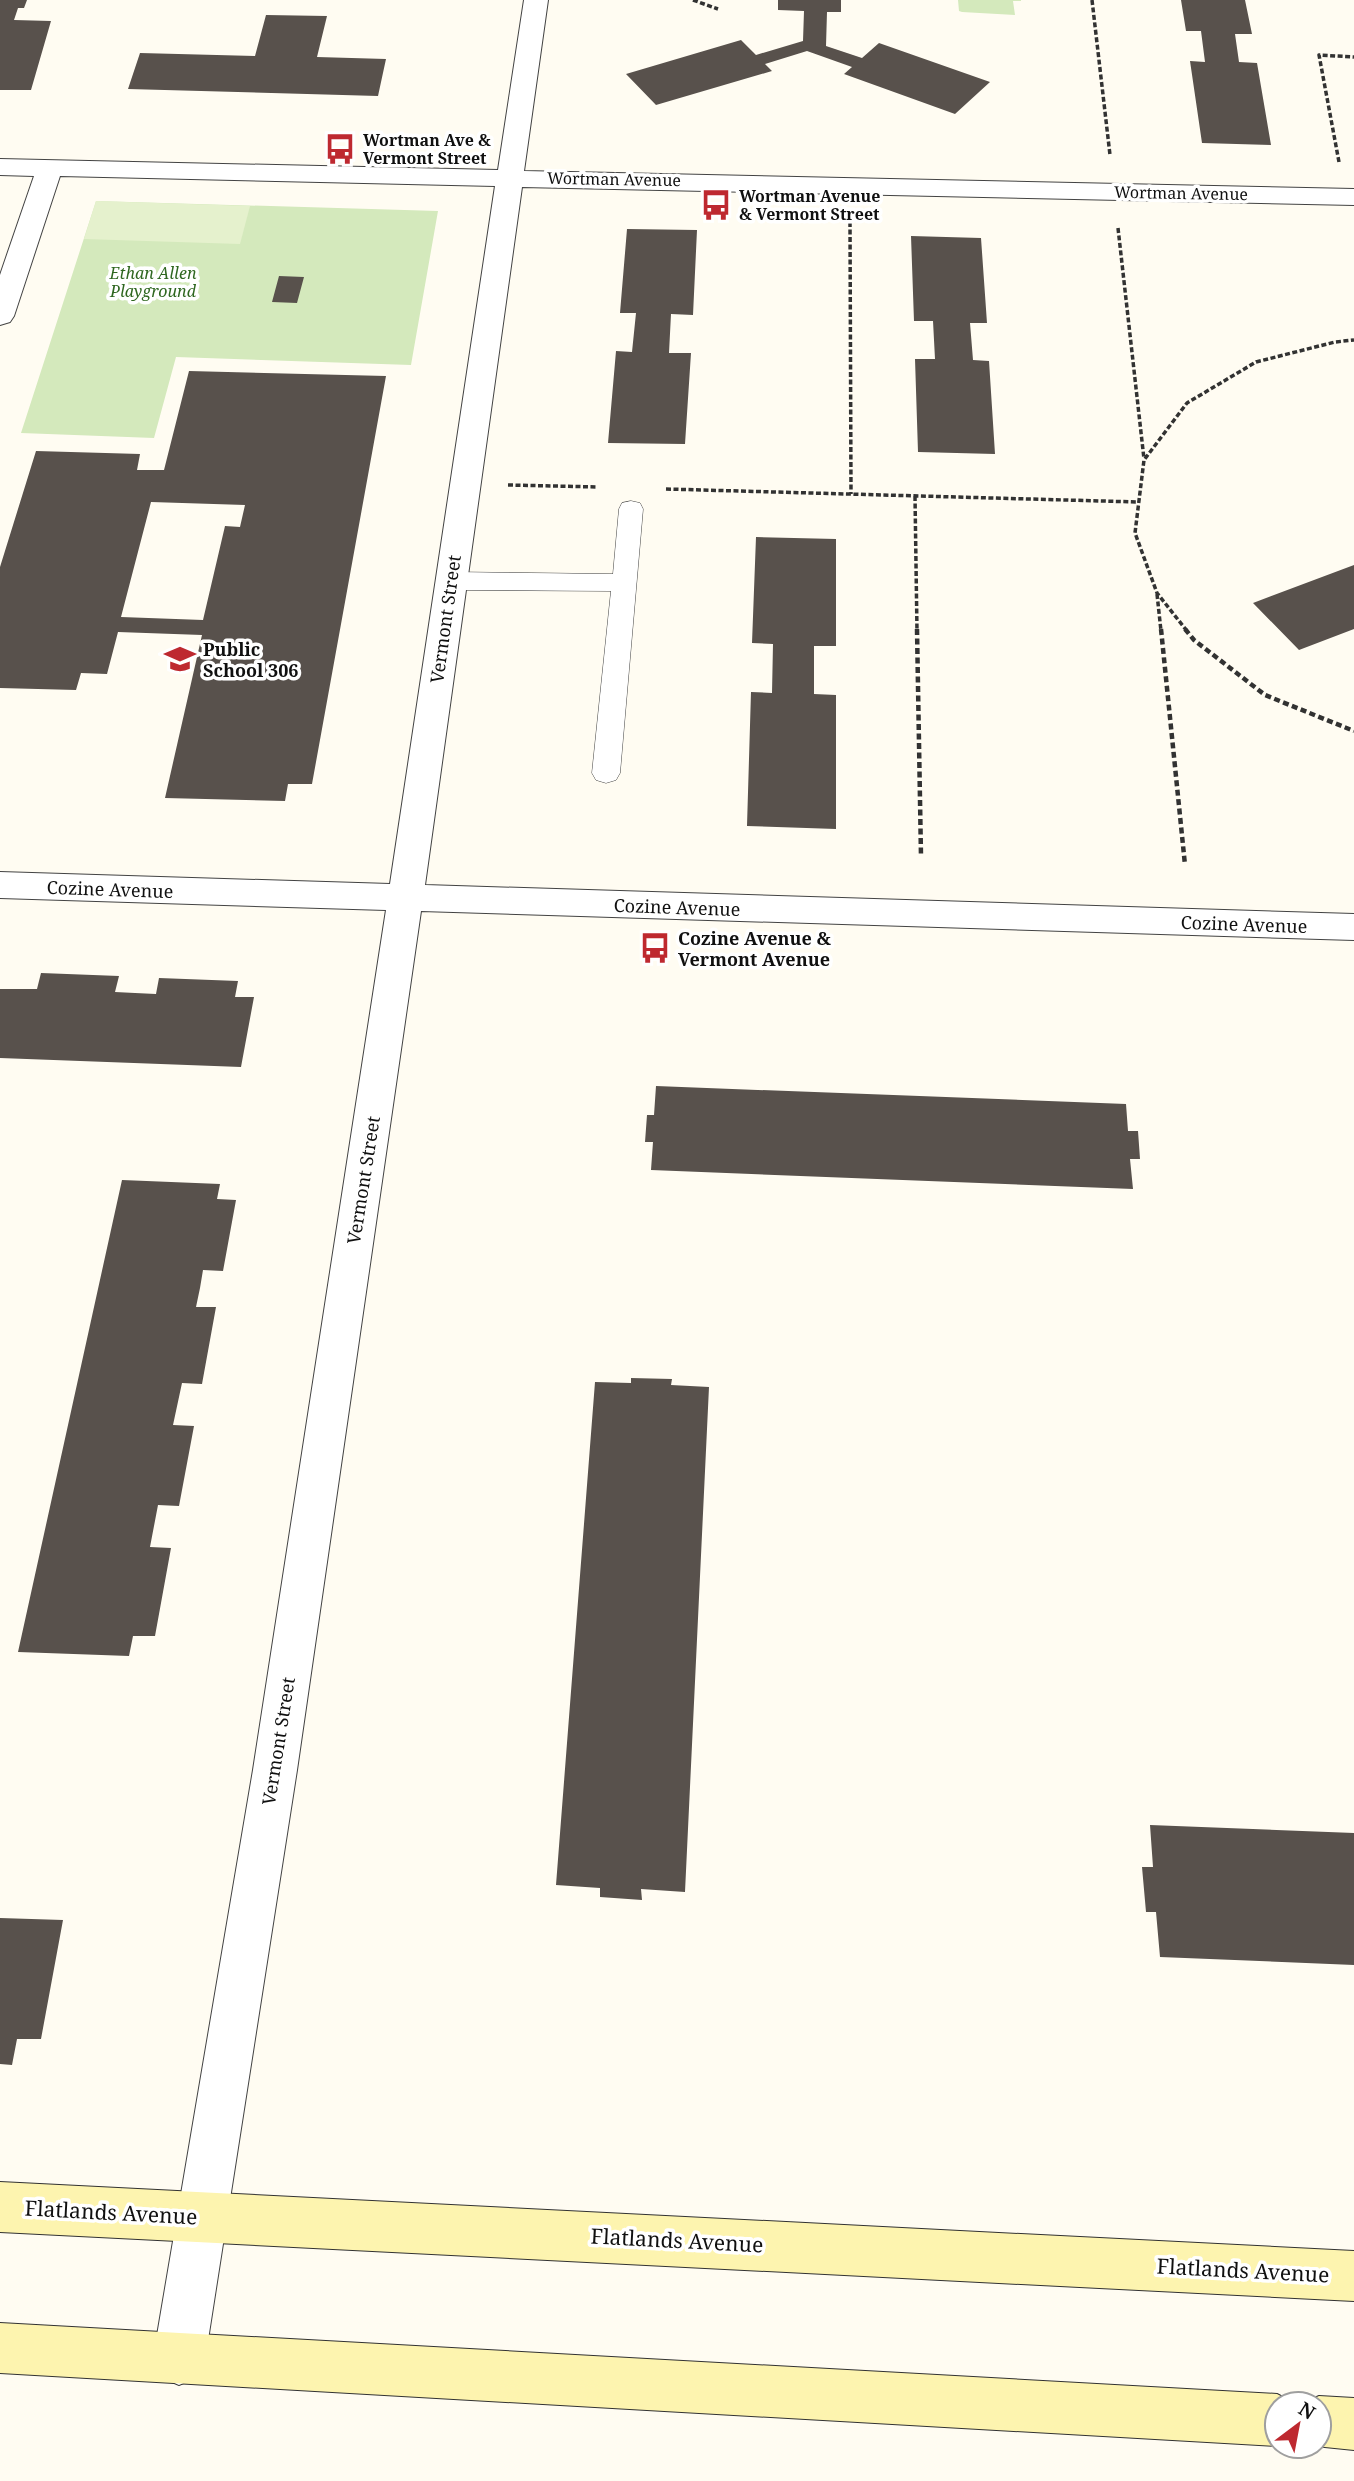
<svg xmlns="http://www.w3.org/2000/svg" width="1354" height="2481" font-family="'Noto Serif',serif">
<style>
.green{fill:#d4e9bc}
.pitch{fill:#e5f1cd}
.building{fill:#58514c;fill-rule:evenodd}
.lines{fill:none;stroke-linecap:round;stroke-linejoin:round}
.service-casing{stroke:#434343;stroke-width:1}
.minor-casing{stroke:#434343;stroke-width:2}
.secondary-casing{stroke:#323232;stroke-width:2}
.path-far1{stroke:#323232;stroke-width:3.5;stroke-dasharray:5 2.5;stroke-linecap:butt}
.path{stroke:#323232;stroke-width:4.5;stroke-dasharray:6 3.5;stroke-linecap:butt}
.service{fill:#fff;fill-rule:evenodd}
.minor{fill:#fff;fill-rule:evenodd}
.secondary{fill:#fdf4af;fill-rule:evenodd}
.labels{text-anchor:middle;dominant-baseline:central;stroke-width:7;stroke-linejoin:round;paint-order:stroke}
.far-poi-label{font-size:16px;font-weight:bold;fill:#101010;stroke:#fff;text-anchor:start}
.far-street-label{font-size:16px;fill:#101010;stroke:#fff}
.far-park-label{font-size:16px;font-style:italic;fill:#2f6720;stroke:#fff}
.street-label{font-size:18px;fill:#101010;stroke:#fff}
.poi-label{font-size:18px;font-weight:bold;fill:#101010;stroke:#fff;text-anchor:start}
.near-street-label{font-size:21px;fill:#101010;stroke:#fff}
</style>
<rect width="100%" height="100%" fill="#fffcf2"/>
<path class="green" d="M 958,0 L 1021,0 L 1021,1 L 1013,1 L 1015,15 L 962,12 L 959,11 Z
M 96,201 L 438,211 L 411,365 L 176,357 L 154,438 L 21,433 Z"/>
<path class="pitch" d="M 96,201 L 250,206 L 240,244 L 84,239 Z"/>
<path class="building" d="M 0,0 L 27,0 L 24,8 L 18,8 L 14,20 L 51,21 L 31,90 L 0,90 Z
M 778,0 L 841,0 L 841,12 L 827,12 L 826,46 L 862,58 L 879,43 L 990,82 L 955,114 L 844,74 L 852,67 L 807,51 L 765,64 L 772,71 L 656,105 L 626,74 L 741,40 L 756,55 L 803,41 L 804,11 L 778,10 Z
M 1181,0 L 1245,0 L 1252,34 L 1235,34 L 1239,62 L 1257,63 L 1271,145 L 1202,143 L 1190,61 L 1205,62 L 1201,31 L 1186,31 Z
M 266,15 L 327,16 L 317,57 L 386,59 L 378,96 L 128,89 L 140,53 L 255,56 Z
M 627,229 L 697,230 L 693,315 L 671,314 L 669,353 L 691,353 L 685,444 L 608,443 L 616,351 L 632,352 L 636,313 L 620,313 Z
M 911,236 L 981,238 L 987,323 L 970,323 L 973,360 L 989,361 L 995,454 L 918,452 L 915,359 L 935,359 L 933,321 L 914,321 Z
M 279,276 L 304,277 L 297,303 L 272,302 Z
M 189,371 L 386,376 L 312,784 L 288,784 L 285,801 L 165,798 L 202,635 L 118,632 L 107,674 L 81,673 L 76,690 L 0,688 L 0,567 L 36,451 L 140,454 L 137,470 L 164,470 ZM 151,502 L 245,505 L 240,527 L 225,526 L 203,620 L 121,617 Z
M 756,537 L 836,539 L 836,646 L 814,646 L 814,694 L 836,695 L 836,829 L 747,826 L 751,692 L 772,693 L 773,644 L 752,643 Z
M 1354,565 L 1354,629 L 1299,650 L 1253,603 Z
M 41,973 L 119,976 L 115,992 L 135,993 L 156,994 L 159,978 L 238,981 L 235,997 L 254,997 L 241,1067 L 0,1058 L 0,989 L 37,989 Z
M 656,1086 L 1126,1104 L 1128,1131 L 1138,1131 L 1140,1159 L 1130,1159 L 1133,1189 L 651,1170 L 653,1142 L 645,1142 L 647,1115 L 654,1115 Z
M 122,1180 L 220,1184 L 217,1199 L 236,1200 L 223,1271 L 203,1270 L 200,1288 L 196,1307 L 216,1307 L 202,1384 L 182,1383 L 173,1425 L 194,1426 L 179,1506 L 158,1505 L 150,1547 L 171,1548 L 155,1636 L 133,1636 L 129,1656 L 18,1652 Z
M 631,1378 L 672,1379 L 671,1385 L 709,1387 L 685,1892 L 641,1889 L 642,1900 L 600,1897 L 600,1888 L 556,1885 L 595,1382 L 631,1383 Z
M 1150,1825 L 1354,1833 L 1354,1965 L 1160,1957 L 1156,1912 L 1146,1912 L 1142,1867 L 1153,1867 Z
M 0,1918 L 63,1920 L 41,2039 L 17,2039 L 12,2065 L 0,2064 Z"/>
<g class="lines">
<defs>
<path id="service" d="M 631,501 L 640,503 L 643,509 L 620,773 L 616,780 L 606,783 L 596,780 L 592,773 L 611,591 L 451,590 L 442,587 L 438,581 L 442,575 L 451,572 L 613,574 L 619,509 L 622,503 Z"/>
<path id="minor" d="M 524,0 L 548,0 L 524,171 L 1354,189 L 1354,205 L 522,187 L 425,885 L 1354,914 L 1354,940 L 421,911 L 297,1770 L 205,2359 L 197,2377 L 179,2385 L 161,2377 L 153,2359 L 253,1770 L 386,910 L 0,898 L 0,872 L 390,884 L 495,186 L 60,176 L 14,316 L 10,322 L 0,325 L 0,275 L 34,176 L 0,175 L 0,159 L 498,170 Z"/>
<path id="secondary" d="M 0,2182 L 1354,2251 L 1354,2301 L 0,2232 Z
M 0,2323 L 1277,2394 L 1296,2404 L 1277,2404 L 1277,2446 L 0,2373 Z
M 1319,2396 L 1354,2398 L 1354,2450 L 1315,2446 L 1319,2446 L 1319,2404 L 1301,2404 Z"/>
</defs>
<use href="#service" class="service-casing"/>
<use href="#minor" class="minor-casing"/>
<use href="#secondary" class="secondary-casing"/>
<path class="path-far1" d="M 693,0 L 718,9
M 1092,0 L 1110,155
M 1339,162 L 1319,55 L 1354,57
M 850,222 L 851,494
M 1118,228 L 1144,459
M 508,485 L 598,487
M 666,489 L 1138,502
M 915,496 L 917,631
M 1157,594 L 1161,631
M 1187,631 L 1157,593 L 1135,533 L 1144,460 L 1187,403 L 1256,362 L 1335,342 L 1354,340"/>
<path class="path" d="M 917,629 L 921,856
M 1161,629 L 1185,865
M 1185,629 L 1194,640 L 1265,695 L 1354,731"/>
<use href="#service" class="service"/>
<use href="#minor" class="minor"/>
<use href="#secondary" class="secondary"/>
</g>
<defs>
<symbol id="bus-bare" viewBox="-9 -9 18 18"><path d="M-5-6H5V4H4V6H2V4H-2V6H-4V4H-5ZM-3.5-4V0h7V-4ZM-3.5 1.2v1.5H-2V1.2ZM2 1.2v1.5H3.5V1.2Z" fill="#be2930" stroke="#fff" stroke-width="2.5" paint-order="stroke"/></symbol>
<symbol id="school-bare" viewBox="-9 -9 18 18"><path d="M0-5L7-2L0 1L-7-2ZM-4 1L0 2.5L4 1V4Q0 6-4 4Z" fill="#be2930" stroke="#fff" stroke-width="2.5" paint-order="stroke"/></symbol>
</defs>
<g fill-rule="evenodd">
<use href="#bus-bare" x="318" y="127" width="44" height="44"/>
<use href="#bus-bare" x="694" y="183" width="44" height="44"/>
<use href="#school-bare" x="158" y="637" width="44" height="44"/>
<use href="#bus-bare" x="633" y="926" width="44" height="44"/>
</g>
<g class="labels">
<g class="far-poi-label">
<text x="363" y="140">Wortman Ave &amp;<tspan x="363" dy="18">Vermont Street</tspan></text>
<text x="739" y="196">Wortman Avenue<tspan x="739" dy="18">&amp; Vermont Street</tspan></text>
</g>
<g class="far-street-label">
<text transform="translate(614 179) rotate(1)">Wortman Avenue</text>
<text transform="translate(1181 193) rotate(1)">Wortman Avenue</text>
</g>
<g class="far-park-label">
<text x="153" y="273">Ethan Allen<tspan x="153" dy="18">Playground</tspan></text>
</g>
<g class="street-label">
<text transform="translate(445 619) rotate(-82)">Vermont Street</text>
<text transform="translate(110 889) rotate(2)">Cozine Avenue</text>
<text transform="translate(677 907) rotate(2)">Cozine Avenue</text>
<text transform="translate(1244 924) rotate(2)">Cozine Avenue</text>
<text transform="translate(363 1180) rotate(-81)">Vermont Street</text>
<text transform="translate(278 1741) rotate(-81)">Vermont Street</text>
</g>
<g class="poi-label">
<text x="203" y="649">Public<tspan x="203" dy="21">School 306</tspan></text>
<text x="678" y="938">Cozine Avenue &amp;<tspan x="678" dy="21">Vermont Avenue</tspan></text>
</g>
<g class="near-street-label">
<text transform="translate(111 2212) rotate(3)">Flatlands Avenue</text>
<text transform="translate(677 2240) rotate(3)">Flatlands Avenue</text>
<text transform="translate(1243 2270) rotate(3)">Flatlands Avenue</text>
</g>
</g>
<g transform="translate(1298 2425) rotate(32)"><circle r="33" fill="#ffffff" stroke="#9f9f9f" stroke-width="2"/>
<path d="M0-5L12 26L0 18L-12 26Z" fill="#be2930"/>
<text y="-10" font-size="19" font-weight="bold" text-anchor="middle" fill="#101010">N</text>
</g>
</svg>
